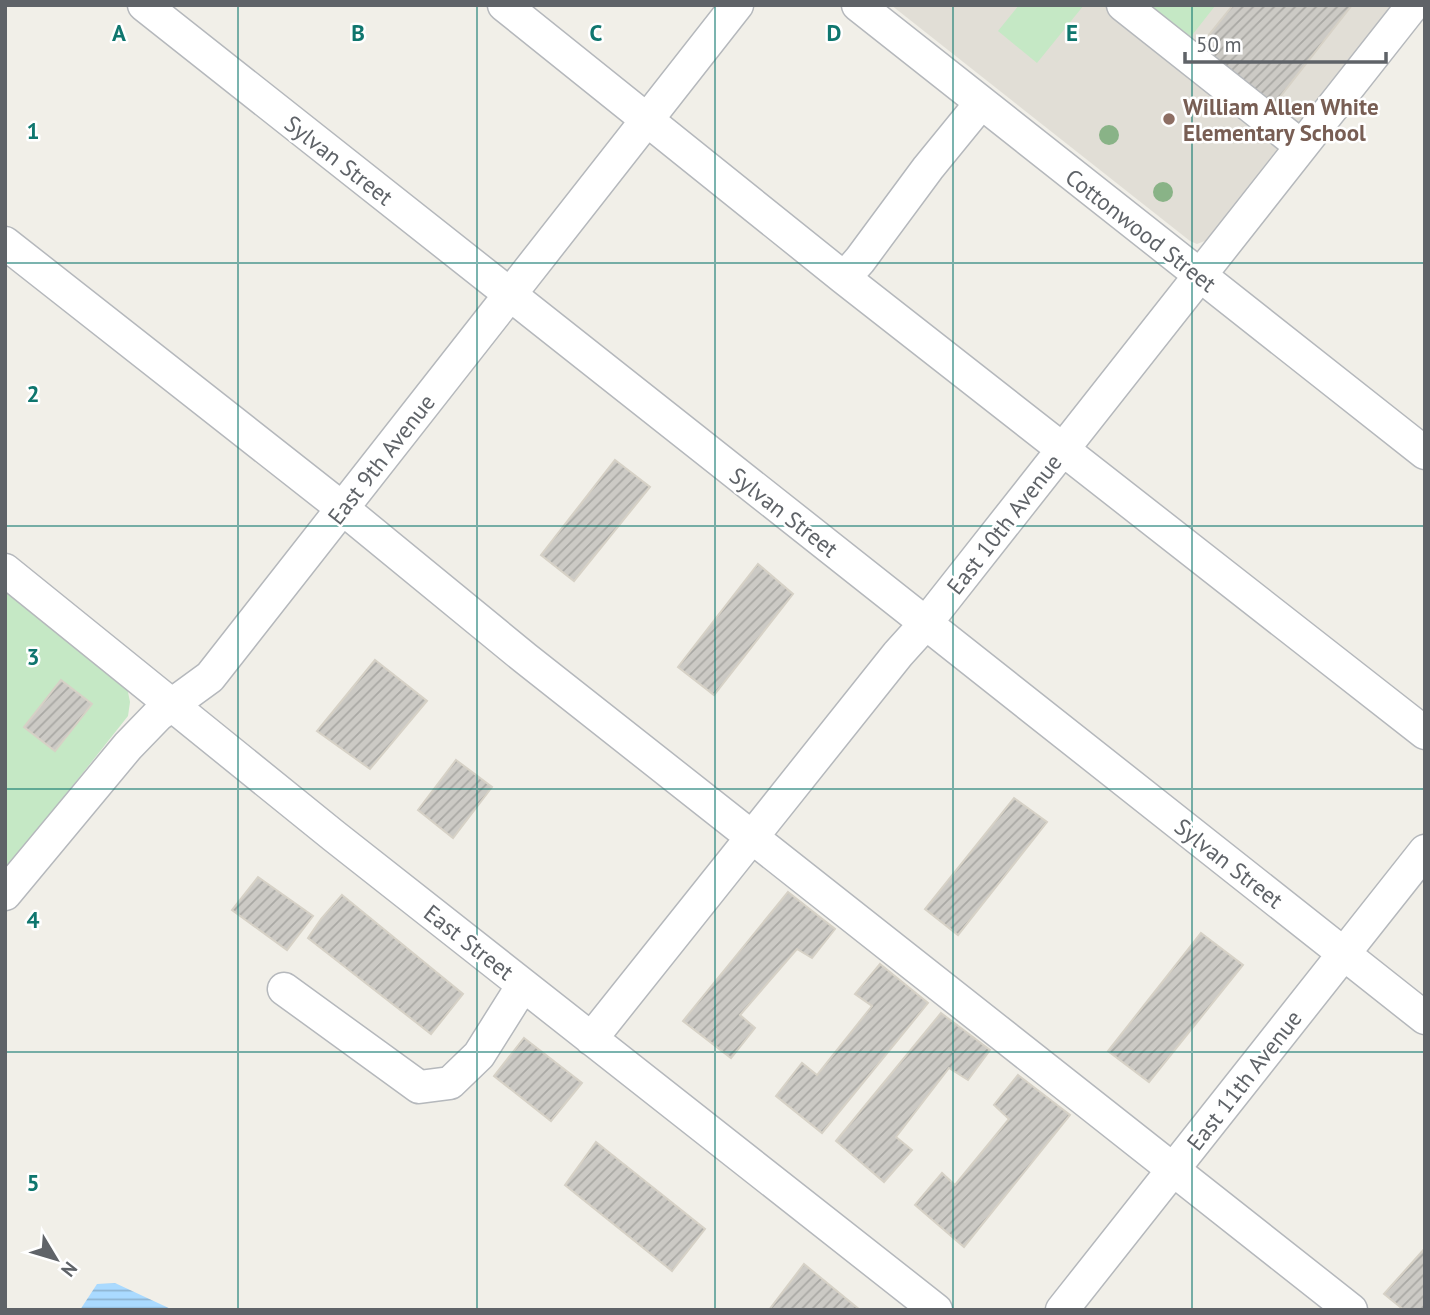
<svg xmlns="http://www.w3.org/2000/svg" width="1430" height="1315" font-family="'PT Sans',sans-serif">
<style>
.education{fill:#e1ded6}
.park{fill:#c5e8c5}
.water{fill:url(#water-rules)}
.building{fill:url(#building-hatch);stroke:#d6d1c6;stroke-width:2}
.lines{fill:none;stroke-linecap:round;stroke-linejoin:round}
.minor-casing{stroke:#b5b8bc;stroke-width:35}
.minor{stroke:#fff;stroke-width:32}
.tree{fill:#89b387}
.grid{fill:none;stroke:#0f766e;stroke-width:2;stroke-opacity:0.55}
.education-dot{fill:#8d6e63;stroke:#fff;stroke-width:2.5}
.labels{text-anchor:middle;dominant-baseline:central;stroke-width:5;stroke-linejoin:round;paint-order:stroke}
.education-label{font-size:23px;font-weight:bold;fill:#785e54;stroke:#fff;text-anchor:start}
.street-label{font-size:23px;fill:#5f6368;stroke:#fff}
.grid-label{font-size:23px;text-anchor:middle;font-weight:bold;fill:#0f766e;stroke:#fff;stroke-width:5;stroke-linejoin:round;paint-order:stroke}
</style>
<defs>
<pattern id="water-rules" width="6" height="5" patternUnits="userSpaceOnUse" patternTransform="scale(1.75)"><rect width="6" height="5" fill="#aadaff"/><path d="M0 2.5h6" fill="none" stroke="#8eb4d2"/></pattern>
<pattern id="building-hatch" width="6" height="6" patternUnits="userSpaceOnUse" patternTransform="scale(1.75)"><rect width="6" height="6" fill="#cccac5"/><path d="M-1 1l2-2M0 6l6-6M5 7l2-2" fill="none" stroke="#a9a8a4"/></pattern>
</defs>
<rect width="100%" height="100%" fill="#f1efe8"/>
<path class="education" d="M 891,5 L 1393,5 L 1210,239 L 1197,244 L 1190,241 Z"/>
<path class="park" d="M 1019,5 L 1084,5 L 1037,63 L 998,31 Z
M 1128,5 L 1214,5 L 1215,6 L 1182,48 Z
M 5,590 L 127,687 L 130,702 L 128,716 L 5,871 Z"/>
<path class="water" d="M 115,1283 L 173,1310 L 174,1310 L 80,1310 L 97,1284 Z"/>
<path class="building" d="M 1233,5 L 1352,5 L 1269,111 L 1195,52 Z
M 615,460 L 650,487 L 574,581 L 541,555 Z
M 758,564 L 793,594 L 714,695 L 678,667 Z
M 375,660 L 427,701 L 370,769 L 317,731 Z
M 61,680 L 92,704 L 55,751 L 24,727 Z
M 456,760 L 492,787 L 453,838 L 418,810 Z
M 1014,798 L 1047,822 L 958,935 L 925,909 Z
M 258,877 L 313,916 L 287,950 L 232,910 Z
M 788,892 L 835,929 L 812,958 L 797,949 L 740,1015 L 755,1028 L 731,1058 L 683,1021 Z
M 342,895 L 463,994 L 431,1034 L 308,938 L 321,919 Z
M 1201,933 L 1243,965 L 1149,1082 L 1108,1051 Z
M 880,964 L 928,1003 L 822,1133 L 776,1096 L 802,1063 L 817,1075 L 872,1006 L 855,994 Z
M 941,1013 L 990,1050 L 968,1080 L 949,1068 L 896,1137 L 912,1150 L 884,1182 L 836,1141 Z
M 524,1038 L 582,1083 L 551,1121 L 494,1076 Z
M 1018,1075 L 1070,1115 L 964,1247 L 915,1205 L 942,1173 L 955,1185 L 1009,1119 L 994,1105 Z
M 596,1142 L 705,1229 L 672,1271 L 565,1185 Z
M 1425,1248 L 1425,1310 L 1404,1310 L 1384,1294 Z
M 804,1264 L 860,1310 L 769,1310 Z"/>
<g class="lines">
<defs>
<path id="minor" d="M 144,5 L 1425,1018
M 504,5 L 844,278 L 1425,733
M 858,5 L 1425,453
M 1123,5 L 1301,146
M 5,243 L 342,508 L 525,658 L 1351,1310
M 844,278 L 860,260 L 928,168 L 981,103
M 5,570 L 334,836 L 936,1310
M 5,894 L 128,746 L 158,715 L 210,677 L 737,5
M 284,989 L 419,1087 L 450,1083 L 479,1055 L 523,985
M 591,1039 L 898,654 L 926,623 L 1413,5
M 1062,1310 L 1425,851"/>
</defs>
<use href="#minor" class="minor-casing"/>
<use href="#minor" class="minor"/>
</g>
<g class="tree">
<circle cx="1109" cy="135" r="10"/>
<circle cx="1163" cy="192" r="10"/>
</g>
<path class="grid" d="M 238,5 L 238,1310M 477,5 L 477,1310M 715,5 L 715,1310M 953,5 L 953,1310M 1192,5 L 1192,1310M 5,263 L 1425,263M 5,526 L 1425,526M 5,789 L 1425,789M 5,1052 L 1425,1052"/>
<circle class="education-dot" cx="1169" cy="119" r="7"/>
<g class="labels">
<g class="education-label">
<text x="1183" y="106">William Allen White<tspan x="1183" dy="26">Elementary School</tspan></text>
</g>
<g class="street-label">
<text transform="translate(339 160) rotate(38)">Sylvan Street</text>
<text transform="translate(1141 230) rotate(38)">Cottonwood Street</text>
<text transform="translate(381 459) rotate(-52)">East 9th Avenue</text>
<text transform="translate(784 512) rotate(38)">Sylvan Street</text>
<text transform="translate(1004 524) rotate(-52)">East 10th Avenue</text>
<text transform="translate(1229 863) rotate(38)">Sylvan Street</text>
<text transform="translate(469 942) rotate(38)">East Street</text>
<text transform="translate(1244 1080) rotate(-52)">East 11th Avenue</text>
</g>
</g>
<g class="grid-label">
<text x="119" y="41">A</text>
<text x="358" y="41">B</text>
<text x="596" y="41">C</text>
<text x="834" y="41">D</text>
<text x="1072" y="41">E</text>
<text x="33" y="139">1</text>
<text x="33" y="402">2</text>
<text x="33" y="665">3</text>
<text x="33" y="928">4</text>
<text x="33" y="1191">5</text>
</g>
<rect width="1430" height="1315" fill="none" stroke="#5f6368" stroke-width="14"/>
<g transform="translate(56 1259) rotate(128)" stroke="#ffffff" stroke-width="5" paint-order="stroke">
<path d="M0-5L12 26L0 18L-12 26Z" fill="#5f6368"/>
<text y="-10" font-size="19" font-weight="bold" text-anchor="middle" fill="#5f6368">N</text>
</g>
<path d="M1185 52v10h201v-10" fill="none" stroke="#5f6368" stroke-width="3.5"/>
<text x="1196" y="52" font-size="21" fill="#5f6368" stroke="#ffffff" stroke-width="5" paint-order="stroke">50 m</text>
</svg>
